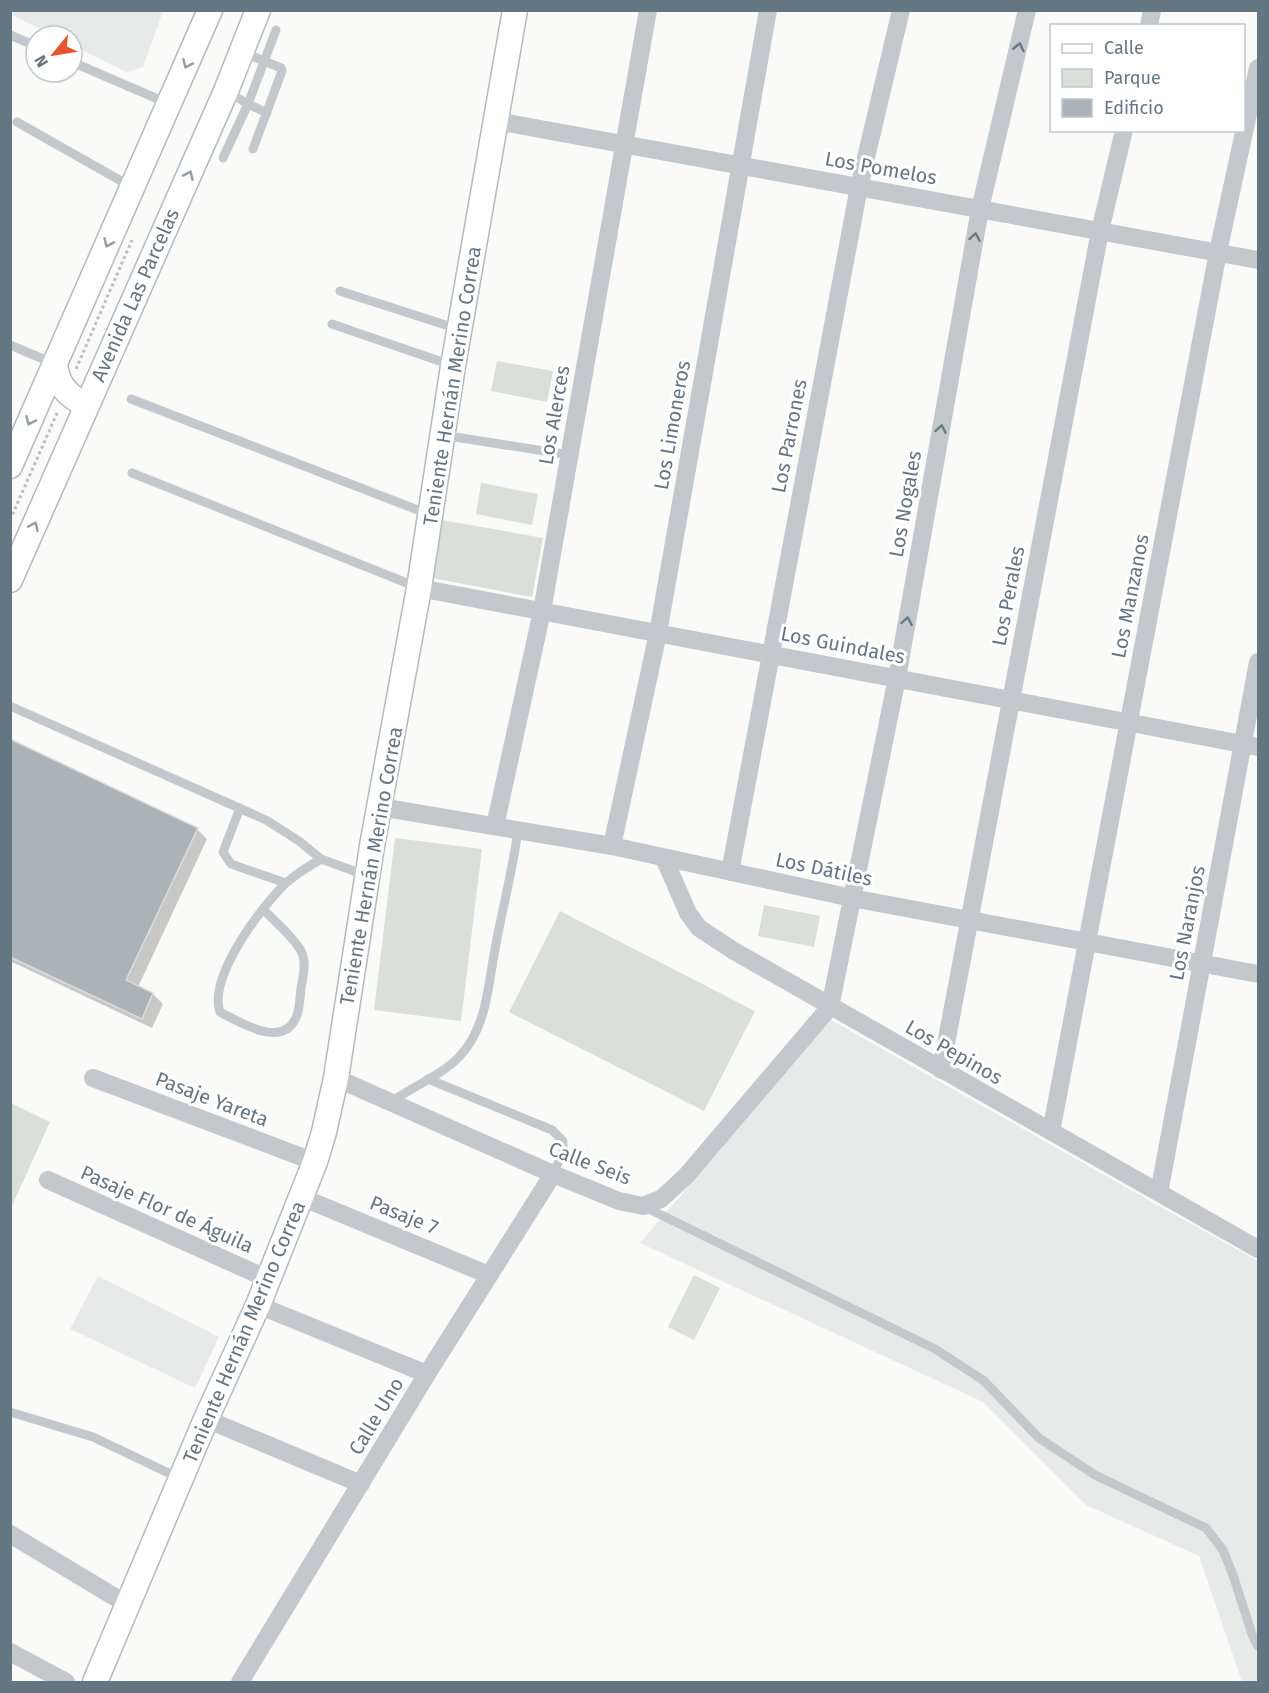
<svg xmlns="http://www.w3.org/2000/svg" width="1269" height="1693" font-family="'Fira Sans',sans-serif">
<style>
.built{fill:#e8e9e9}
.green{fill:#dadfd7}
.shadow{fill:#0003}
.building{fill:#aab3b9;stroke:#dcdcda;stroke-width:1.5}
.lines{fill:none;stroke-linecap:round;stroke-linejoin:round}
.secondary-casing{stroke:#b3babf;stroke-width:27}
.path{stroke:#bbbfc2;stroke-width:3;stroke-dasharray:3 3;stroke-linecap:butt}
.lane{stroke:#c3c8cc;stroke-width:9}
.street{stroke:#c3c8cc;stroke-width:18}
.secondary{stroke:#fff;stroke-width:24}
.oneway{stroke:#6a7a87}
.oneway2{stroke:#939fa8}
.labels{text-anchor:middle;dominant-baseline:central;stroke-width:6;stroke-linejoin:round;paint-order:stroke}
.street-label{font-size:20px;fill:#657683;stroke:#fff}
</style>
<rect width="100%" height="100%" fill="#fafaf8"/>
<path class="built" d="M 13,11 L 13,10 L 163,11 L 143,67 L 127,72 L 72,45 L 72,36 L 55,36 L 12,15 Z
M 831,1020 L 1152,1202 L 1258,1261 L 1258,1682 L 1242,1682 L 1199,1556 L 1086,1505 L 983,1402 L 640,1243 Z
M 98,1276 L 219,1337 L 195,1388 L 70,1329 Z"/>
<path class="green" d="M 497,361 L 553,371 L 547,402 L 491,391 Z
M 481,483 L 538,494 L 532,525 L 476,514 Z
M 442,520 L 543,538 L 532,597 L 432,578 Z
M 395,838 L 482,849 L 461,1021 L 374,1010 Z
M 764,905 L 820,916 L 814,947 L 758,936 Z
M 560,911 L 755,1011 L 704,1111 L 509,1012 Z
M 11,1103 L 50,1122 L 11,1208 Z
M 694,1275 L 720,1288 L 694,1340 L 668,1327 Z"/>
<path class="shadow" d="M 10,741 L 197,829 L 207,839 L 138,987 L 153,994 L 163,1004 L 152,1028 L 10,961 Z"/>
<path class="building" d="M 10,739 L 198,828 L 126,980 L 153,993 L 142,1019 L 10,957 Z"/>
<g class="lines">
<defs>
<path id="secondary" d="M 55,364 C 57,385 68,397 87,405
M 10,466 L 210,10
M 10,580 L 226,91 L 258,10
M 95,1682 L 206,1419 L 258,1305 L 315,1162 L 324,1132 L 336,1078 L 372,846 L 419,588 L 453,366 L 515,10"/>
</defs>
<use href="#secondary" class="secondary-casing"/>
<path class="path" d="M 76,369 L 132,240
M 10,520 L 58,411"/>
<path class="lane" d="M 10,35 L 36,46
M 242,52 L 281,68 L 282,71 L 253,149
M 72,62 L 167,103
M 267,113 L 248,104 L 276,30
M 17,122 L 130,186
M 223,158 L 248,104 L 228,92
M 340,291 L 458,329
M 332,324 L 451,365
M 10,345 L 55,364
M 131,399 L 428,514
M 442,435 L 570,455
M 132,473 L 417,587
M 10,706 L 266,820 L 299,841 L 321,859 L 365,875
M 240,808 L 223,852 L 231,864 L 286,883
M 264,910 C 276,923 293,936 301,951 C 307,962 303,976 301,988 C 300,996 300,1007 297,1015 C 284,1051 240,1022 220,1012 C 208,977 261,907 286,883 C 296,874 309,866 321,859
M 428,1079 L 552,1130 L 563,1141 L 563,1152 L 553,1174
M 391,1102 C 413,1086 441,1076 460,1056 C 488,1026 488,982 496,944 C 503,906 513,869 518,830
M 645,1207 L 935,1349 L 983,1380 L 1039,1438 L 1095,1475 L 1206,1528 L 1223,1550 L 1233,1575 L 1253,1637 L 1258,1646
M 10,1412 L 93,1437 L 179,1478"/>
<path class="street" d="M 1149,26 L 1152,10
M 496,121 L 1258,260
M 419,588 L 1258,747
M 380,807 L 612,846 L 852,898 L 1258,974
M 495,826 L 542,611 L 648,10
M 612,846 L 658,633 L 768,10
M 664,858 L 688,913 L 699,928 L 734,951 L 1258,1249
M 730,872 L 859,187 L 901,10
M 941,1070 L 1100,231 L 1124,130
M 93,1078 L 315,1162
M 336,1078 L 553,1174 L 619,1201 L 643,1206 L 661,1199 L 686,1176 L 830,1007 L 897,678 L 980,209 L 1027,10
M 1051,1132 L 1218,252 L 1258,68
M 48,1180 L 268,1279
M 1159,1193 L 1258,662
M 301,1197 L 489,1275
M 258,1305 L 427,1374
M 206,1419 L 361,1484
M 10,1534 L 128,1605
M 10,1652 L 66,1682
M 240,1682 L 427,1374 L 553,1174"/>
<use href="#secondary" class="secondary"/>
</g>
<defs><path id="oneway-chevron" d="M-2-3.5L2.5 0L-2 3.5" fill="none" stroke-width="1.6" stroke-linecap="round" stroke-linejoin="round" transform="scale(1.5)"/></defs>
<g class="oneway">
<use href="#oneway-chevron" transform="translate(1019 47) rotate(-77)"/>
<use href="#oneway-chevron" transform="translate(975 237) rotate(-80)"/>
<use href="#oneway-chevron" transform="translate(941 429) rotate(-80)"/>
<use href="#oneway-chevron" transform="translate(907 621) rotate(-80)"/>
</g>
<g class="oneway2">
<use href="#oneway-chevron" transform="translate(187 64) rotate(114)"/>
<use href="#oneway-chevron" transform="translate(189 175) rotate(-66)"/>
<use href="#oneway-chevron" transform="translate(108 243) rotate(114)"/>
<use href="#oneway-chevron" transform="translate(30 421) rotate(114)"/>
<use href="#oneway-chevron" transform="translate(34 526) rotate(-66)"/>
</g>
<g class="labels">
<g class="street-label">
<text transform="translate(881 168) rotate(10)">Los Pomelos</text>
<text transform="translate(135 295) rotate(-66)">Avenida Las Parcelas</text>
<text transform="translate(452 386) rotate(-81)">Teniente Hernán Merino Correa</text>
<text transform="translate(554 415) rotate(-80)">Los Alerces</text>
<text transform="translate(672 425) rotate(-80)">Los Limoneros</text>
<text transform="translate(789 436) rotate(-79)">Los Parrones</text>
<text transform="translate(905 504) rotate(-80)">Los Nogales</text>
<text transform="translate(1008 596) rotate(-79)">Los Perales</text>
<text transform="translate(1130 596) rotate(-79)">Los Manzanos</text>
<text transform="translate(843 645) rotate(11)">Los Guindales</text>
<text transform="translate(371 866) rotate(-80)">Teniente Hernán Merino Correa</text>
<text transform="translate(824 869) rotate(12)">Los Dátiles</text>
<text transform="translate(1187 923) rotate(-79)">Los Naranjos</text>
<text transform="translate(954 1052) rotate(30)">Los Pepinos</text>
<text transform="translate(212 1099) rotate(21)">Pasaje Yareta</text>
<text transform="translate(590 1163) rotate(21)">Calle Seis</text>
<text transform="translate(167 1209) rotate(24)">Pasaje Flor de Águila</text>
<text transform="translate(404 1215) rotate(22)">Pasaje 7</text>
<text transform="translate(244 1332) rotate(-67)">Teniente Hernán Merino Correa</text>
<text transform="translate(376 1416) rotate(-59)">Calle Uno</text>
</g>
</g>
<rect width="1269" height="1693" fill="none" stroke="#657683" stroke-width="24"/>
<rect x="1050" y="24" width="195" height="108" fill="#ffffff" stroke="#c1c8cd" stroke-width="1.5"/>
<rect x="1062" y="44" width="30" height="9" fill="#ffffff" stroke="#c1c8cd" stroke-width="1.5"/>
<text x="1104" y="54" font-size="18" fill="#657683">Calle</text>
<rect x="1062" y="69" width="30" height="18" fill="#dadfd7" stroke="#c1c8cd" stroke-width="1.5"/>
<text x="1104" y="84" font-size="18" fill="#657683">Parque</text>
<rect x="1062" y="99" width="30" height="18" fill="#aab3b9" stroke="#c1c8cd" stroke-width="1.5"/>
<text x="1104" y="114" font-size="18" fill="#657683">Edificio</text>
<g transform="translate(54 54) rotate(240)"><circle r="28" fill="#ffffff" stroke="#c1c8cd" stroke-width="1.5"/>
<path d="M0-4.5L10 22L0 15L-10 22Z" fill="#e4572e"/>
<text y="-9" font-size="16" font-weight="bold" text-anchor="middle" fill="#657683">N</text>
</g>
</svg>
